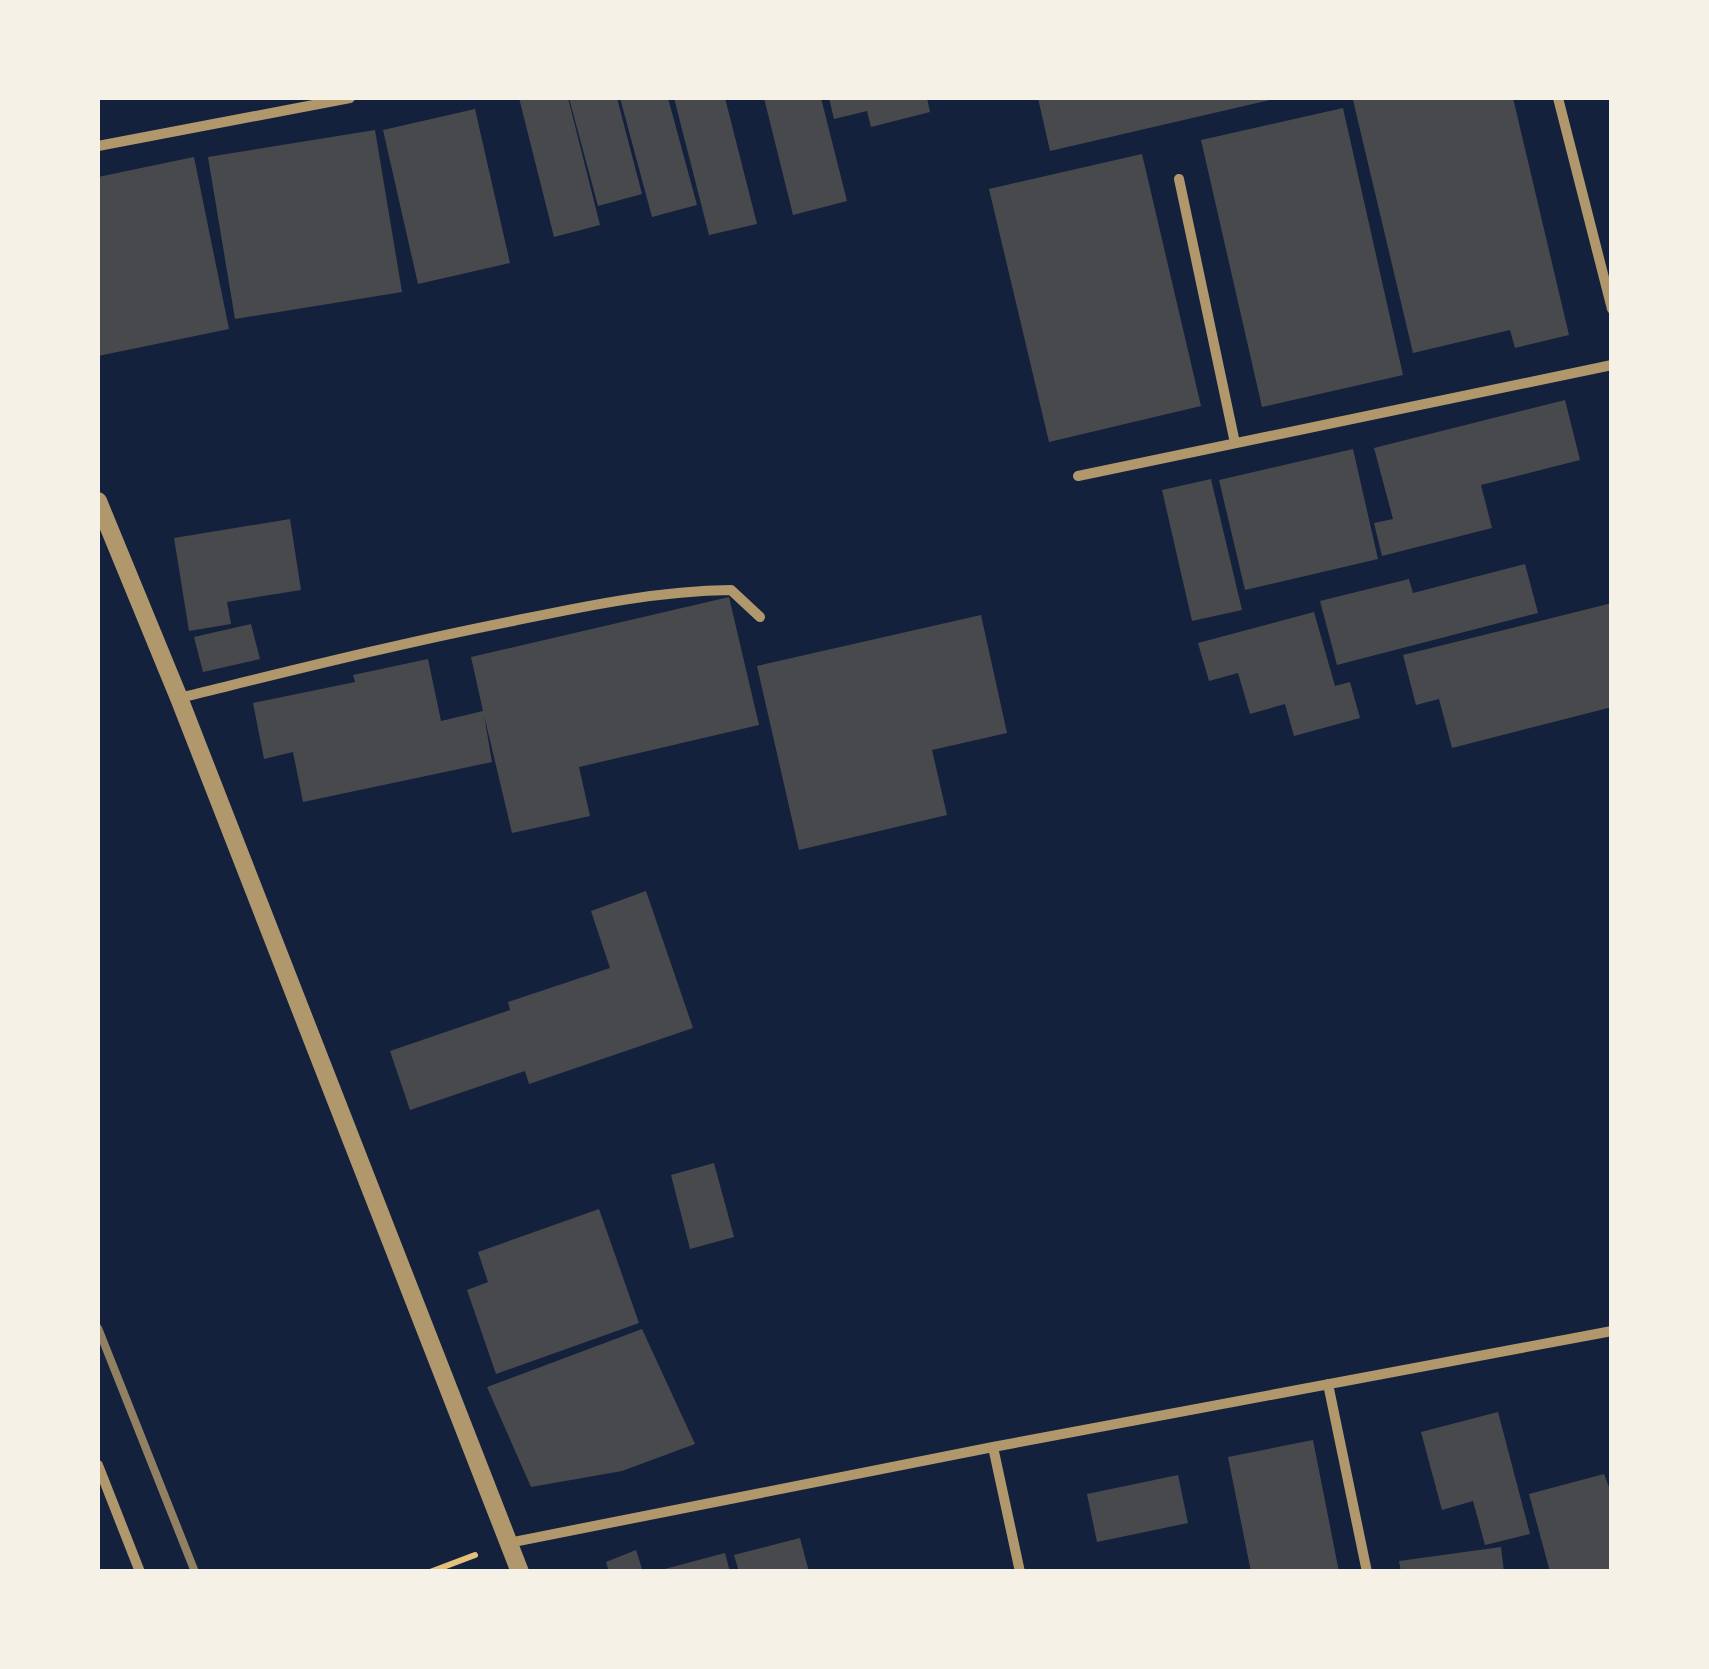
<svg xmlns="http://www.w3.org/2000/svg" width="1709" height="1669" font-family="Roboto,sans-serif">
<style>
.building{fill:#48494c}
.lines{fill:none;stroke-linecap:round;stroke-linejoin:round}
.path{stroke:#e5c07b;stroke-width:6}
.minor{stroke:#b1986c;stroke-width:10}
.tertiary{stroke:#b1986c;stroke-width:18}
.rail{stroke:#918062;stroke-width:8}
</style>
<rect width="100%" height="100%" fill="#14213d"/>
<path class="building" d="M 519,98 L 568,98 L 600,225 L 554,237 Z
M 569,98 L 617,98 L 642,194 L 598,206 Z
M 620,98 L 668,98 L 697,205 L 652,217 Z
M 674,98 L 725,98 L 757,224 L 709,235 Z
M 764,98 L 821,98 L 847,201 L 793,215 Z
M 829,98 L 927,98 L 930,112 L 871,127 L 867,111 L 834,119 Z
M 1038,98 L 1274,98 L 1274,99 L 1050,151 Z
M 1365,98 L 1513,98 L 1569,335 L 1515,348 L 1510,330 L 1413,353 L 1353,100 Z
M 1343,108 L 1403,375 L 1262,407 L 1201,140 Z
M 475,109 L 510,263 L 418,284 L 383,130 Z
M 375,130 L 402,292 L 235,319 L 208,157 Z
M 1142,154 L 1201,406 L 1049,442 L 989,189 Z
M 194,157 L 229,329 L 98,356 L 98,177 Z
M 1565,400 L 1580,460 L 1481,485 L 1492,528 L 1382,556 L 1374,523 L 1393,519 L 1374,448 Z
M 1353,449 L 1378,559 L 1245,590 L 1219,480 Z
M 1211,479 L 1242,610 L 1192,621 L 1162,490 Z
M 290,519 L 301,590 L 227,602 L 231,624 L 189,631 L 174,538 Z
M 1525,564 L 1538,613 L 1337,665 L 1320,601 L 1409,579 L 1413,593 Z
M 729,597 L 759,725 L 579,767 L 590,816 L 512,833 L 484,715 L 492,762 L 303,802 L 293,752 L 264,759 L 253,703 L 355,682 L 353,675 L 428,659 L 441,721 L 483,711 L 471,657 Z
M 1612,603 L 1612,707 L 1452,748 L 1439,699 L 1416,705 L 1403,655 Z
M 1314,612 L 1335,686 L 1350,682 L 1360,718 L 1294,736 L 1285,704 L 1250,714 L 1238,673 L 1209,681 L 1198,643 Z
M 981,615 L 1007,733 L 932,750 L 947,815 L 799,850 L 757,666 Z
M 251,624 L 260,659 L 203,672 L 194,637 Z
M 646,891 L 693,1028 L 529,1084 L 525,1071 L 410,1110 L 390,1051 L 510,1010 L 508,1002 L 610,968 L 591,911 Z
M 714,1163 L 734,1237 L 690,1249 L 671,1175 Z
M 599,1209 L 639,1323 L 496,1374 L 467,1290 L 488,1282 L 478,1252 Z
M 642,1329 L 695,1444 L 622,1471 L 531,1487 L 487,1387 Z
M 1498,1412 L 1530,1534 L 1485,1545 L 1473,1501 L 1442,1510 L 1421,1432 Z
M 1313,1440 L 1339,1572 L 1251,1572 L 1228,1457 Z
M 1604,1474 L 1612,1495 L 1612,1572 L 1550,1572 L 1529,1494 Z
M 1178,1475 L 1188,1523 L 1097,1542 L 1087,1494 Z
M 800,1538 L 809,1572 L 739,1572 L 734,1555 Z
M 1501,1547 L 1504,1572 L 1401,1572 L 1399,1561 Z
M 636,1550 L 643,1572 L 609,1572 L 606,1562 Z
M 725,1553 L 730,1572 L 662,1572 L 661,1570 Z"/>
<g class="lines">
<path class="path" d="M 430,1572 L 475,1555"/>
<path class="minor" d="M 1558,98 L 1612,309
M 98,146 L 350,98
M 1179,179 L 1235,443
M 1078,476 L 1612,365
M 179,698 C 290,671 401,643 513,621 C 586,606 656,591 731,590 L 760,617
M 1328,1384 L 1367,1572
M 993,1447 L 1020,1572
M 98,1465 L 140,1572
M 508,1543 L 993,1447 L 1612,1331"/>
<path class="tertiary" d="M 98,501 L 179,698 L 520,1572"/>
<path class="rail" d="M 98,1328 L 195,1572"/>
</g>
<rect width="1709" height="1669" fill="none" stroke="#f6f1e7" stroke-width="200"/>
</svg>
